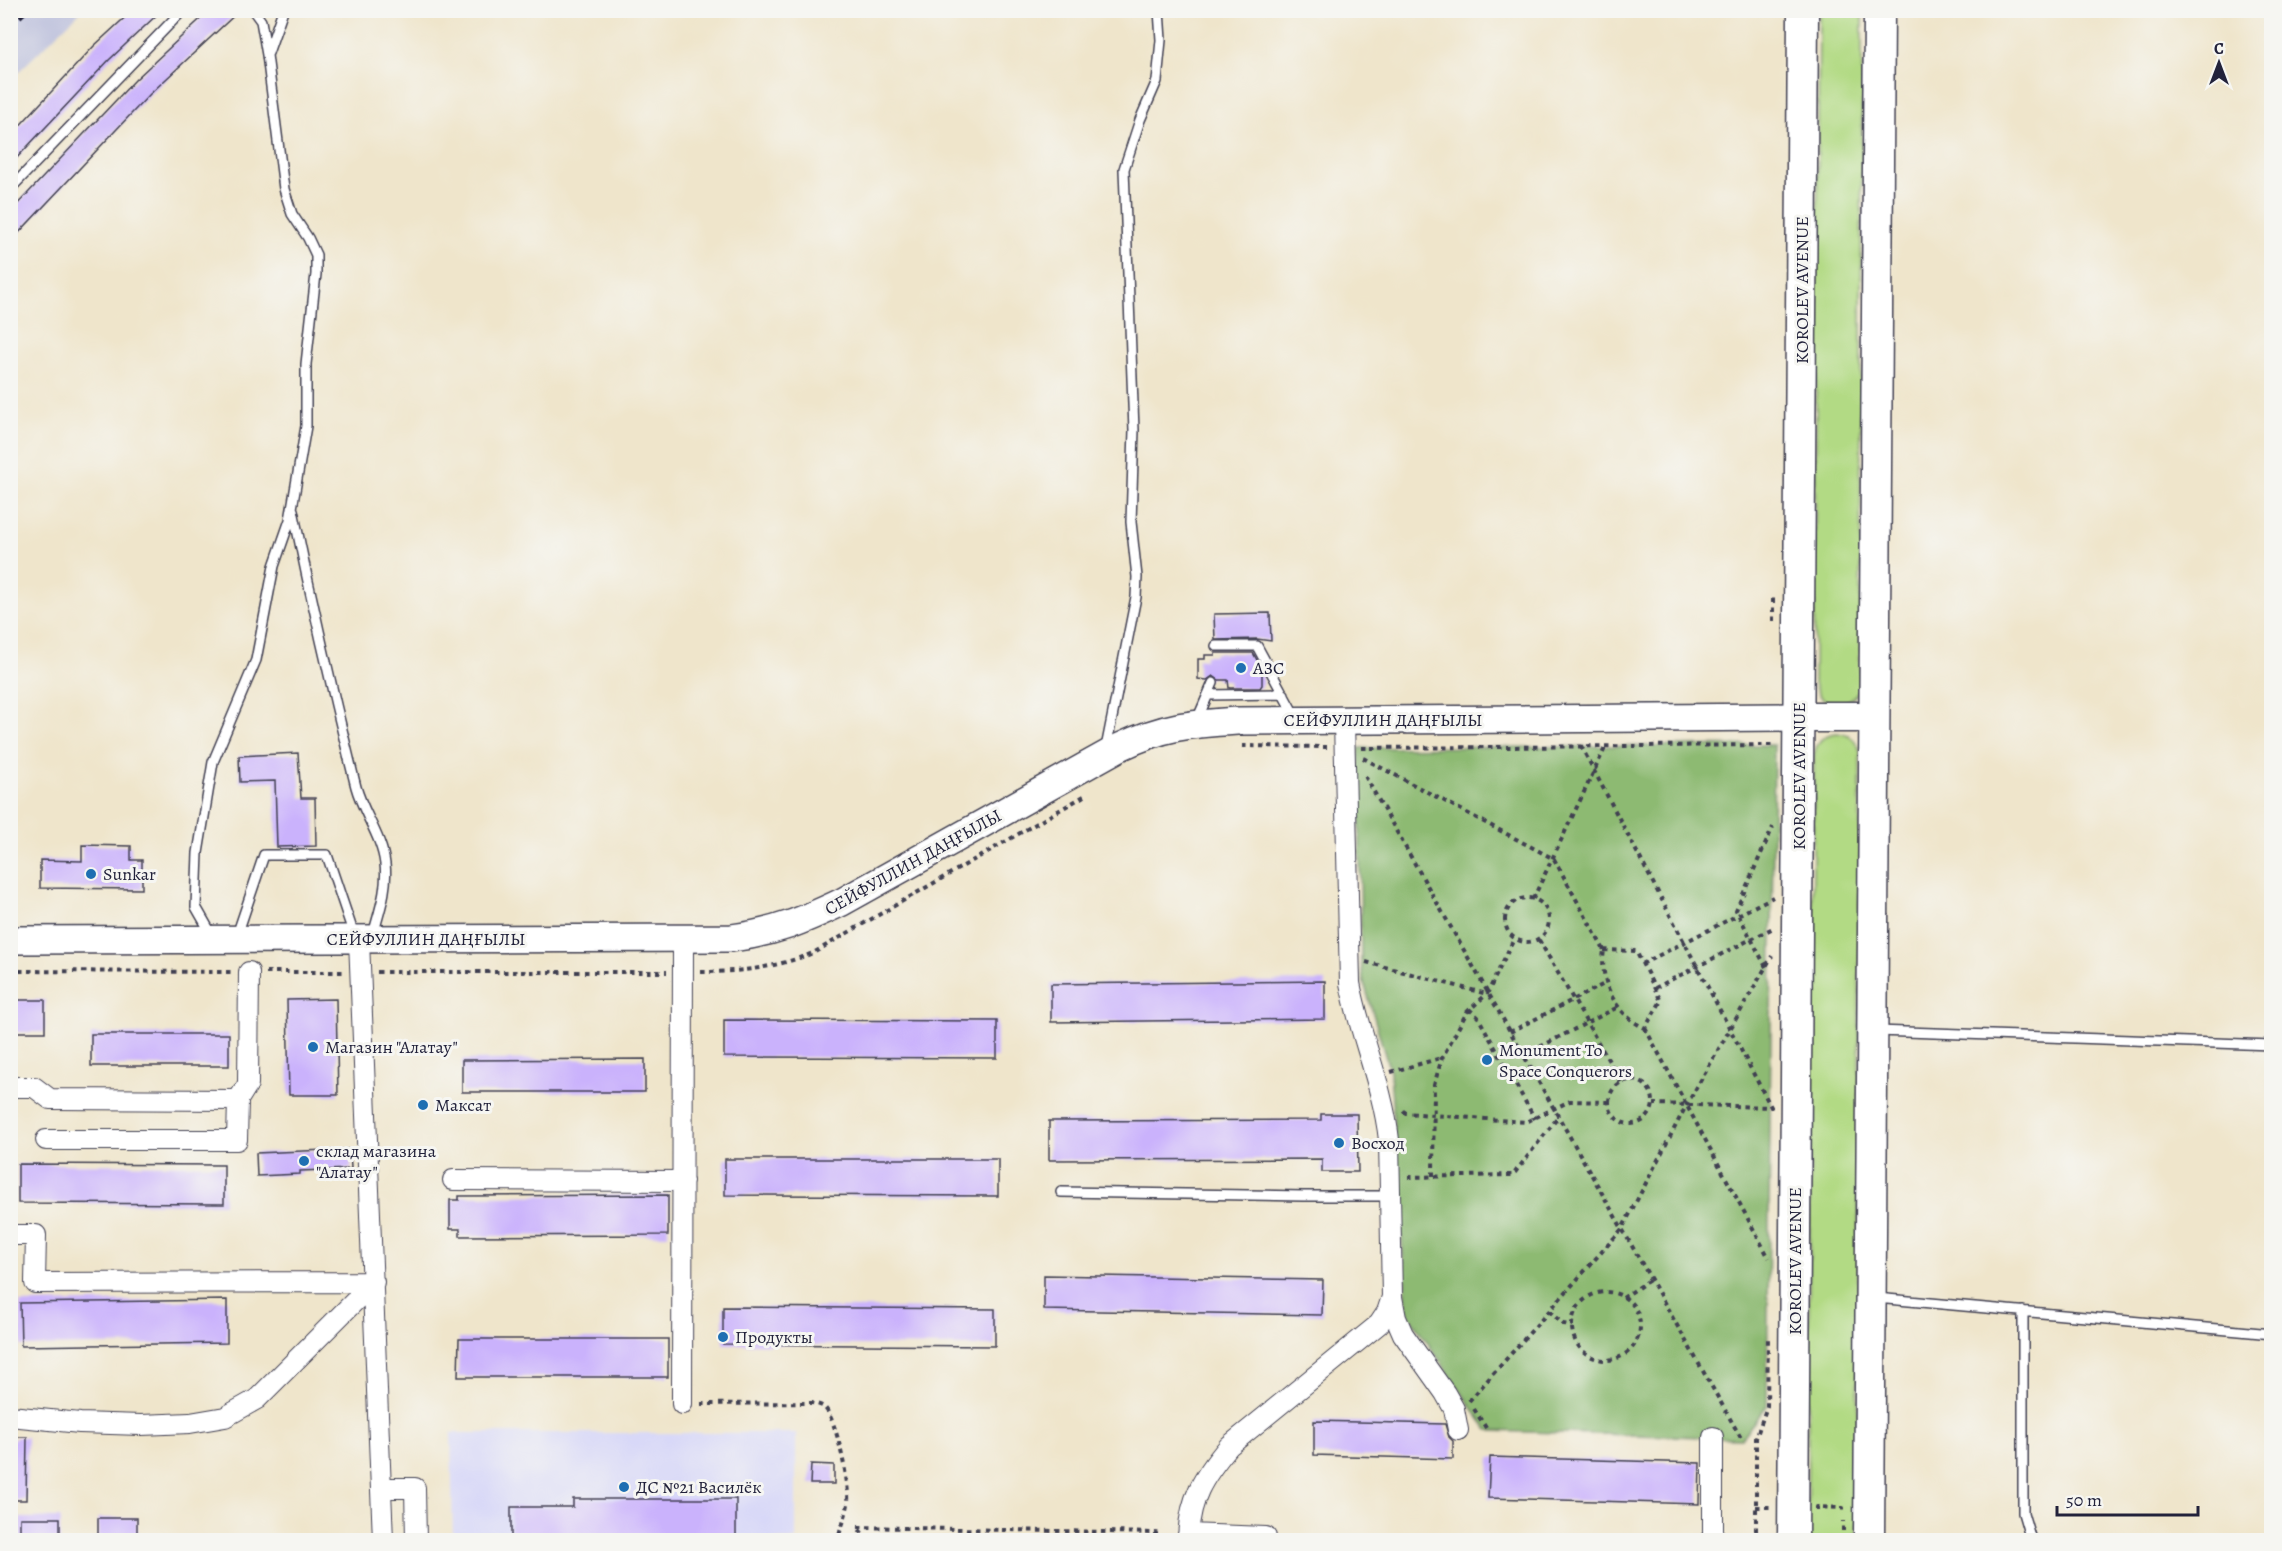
<svg xmlns="http://www.w3.org/2000/svg" width="2282" height="1551" font-family="Alegreya,serif">
<style>
.built{fill:#d7d7f8}
.industrial{fill:#bfc2dd}
.green{fill:#b2da84;stroke:#6a7e60;stroke-width:1.5}
.forest{fill:#8dba72;stroke:#586e56;stroke-width:1.5}
.building{fill:#cab2fc}
.lines{fill:none;stroke-linecap:round;stroke-linejoin:round}
.lane-casing{stroke:#413f51;stroke-width:12}
.street-casing{stroke:#413f51;stroke-width:22}
.secondary-casing{stroke:#413f51;stroke-width:30}
.primary-casing{stroke:#413f51;stroke-width:33}
.path{stroke:#413f51;stroke-width:4;stroke-dasharray:4.5 4.5;stroke-linecap:butt}
.lane{stroke:#fff;stroke-width:9}
.street{stroke:#fff;stroke-width:20}
.secondary{stroke:#fff;stroke-width:27}
.primary{stroke:#fff;stroke-width:30}
.rail{stroke:#22223b;stroke-width:4.5;stroke-dasharray:9 4.5;stroke-linecap:butt}
.poi-dot{fill:#1f6fb2;stroke:#f6f6f2;stroke-width:2}
.labels{text-anchor:middle;dominant-baseline:central;stroke-width:6;stroke-linejoin:round;paint-order:stroke}
.street-label{font-size:18px;fill:#22223b;stroke:#f6f6f2}
.poi-label{font-size:18px;fill:#22223b;stroke:#f6f6f2;text-anchor:start}
</style>
<rect width="100%" height="100%" fill="#f6f6f2"/>
<filter id="ink" filterUnits="userSpaceOnUse"><feTurbulence type="fractalNoise" baseFrequency=".0167" numOctaves="2"/><feDisplacementMap in="SourceGraphic" scale="12" xChannelSelector="R" yChannelSelector="G"/><feConvolveMatrix kernelMatrix="1 2 1 2 8 2 1 2 1" color-interpolation-filters="sRGB"/></filter>
<filter id="wash" filterUnits="userSpaceOnUse"><feTurbulence type="fractalNoise" baseFrequency=".008" numOctaves="4" result="noise"/><feDisplacementMap in="SourceGraphic" scale="24" xChannelSelector="R" yChannelSelector="G"/><feGaussianBlur stdDeviation="1.35" result="paint"/><feColorMatrix in="noise" values="0 0 0 0 0 0 0 0 0 0 0 0 0 0 0 0 0 1.4 0 .05"/><feComposite in="paint" operator="in"/></filter>
<g filter="url(#wash)">
<rect width="100%" height="100%" fill="#efe5cb"/>
<path class="built" d="M 451,1433 L 796,1433 L 796,1540 L 453,1540 Z"/>
<path class="industrial" d="M 11,10 L 81,10 L 81,11 L 11,79 Z"/>
<path class="green" d="M 1819,11 L 1862,11 L 1860,682 C 1857,710 1818,711 1814,682 Z
M 1837,733 C 1849,734 1857,740 1860,751 L 1857,1540 L 1807,1540 L 1814,756 C 1816,742 1824,734 1837,733 Z"/>
<path class="forest" d="M 1774,745 L 1767,1406 L 1741,1438 L 1488,1431 L 1410,1317 L 1407,1309 L 1390,1072 L 1363,979 L 1361,961 L 1359,748 Z"/>
<g id="blocks">
<path class="building" d="M 133,10 L 162,10 L 109,60 L 10,165 L 10,136 L 94,46 Z
M 210,10 L 240,10 L 150,94 L 10,242 L 10,212 L 136,79 Z
M 1270,613 L 1271,641 L 1257,639 L 1215,640 L 1214,614 Z
M 1215,653 L 1253,653 L 1262,669 L 1262,685 L 1260,688 L 1229,688 L 1228,680 L 1219,680 L 1213,676 L 1207,680 L 1198,679 L 1198,659 L 1205,659 L 1205,655 L 1215,655 Z
M 298,753 L 301,798 L 315,798 L 316,846 L 277,847 L 275,781 L 240,782 L 239,756 Z
M 82,845 L 131,846 L 131,860 L 142,860 L 142,889 L 40,888 L 40,860 L 82,861 Z
M 1325,981 L 1325,1019 L 1051,1022 L 1051,984 Z
M 336,999 L 338,1095 L 289,1095 L 287,1000 Z
M 10,1000 L 45,1000 L 45,1032 L 10,1032 Z
M 724,1020 L 997,1021 L 997,1058 L 724,1057 Z
M 91,1034 L 229,1034 L 229,1066 L 91,1066 Z
M 645,1059 L 645,1092 L 462,1092 L 462,1060 Z
M 1321,1114 L 1357,1114 L 1358,1172 L 1322,1172 L 1322,1159 L 1049,1160 L 1049,1121 L 1321,1120 Z
M 350,1149 L 351,1169 L 300,1171 L 300,1174 L 257,1176 L 256,1153 Z
M 725,1159 L 998,1159 L 998,1196 L 725,1195 Z
M 18,1164 L 224,1165 L 224,1204 L 18,1203 Z
M 668,1195 L 668,1235 L 460,1236 L 460,1229 L 450,1229 L 450,1200 L 459,1200 L 459,1196 Z
M 1044,1275 L 1323,1280 L 1322,1315 L 1044,1310 Z
M 227,1300 L 227,1343 L 21,1346 L 20,1303 Z
M 723,1307 L 995,1309 L 995,1346 L 723,1344 Z
M 459,1339 L 668,1339 L 668,1377 L 458,1377 Z
M 1314,1421 L 1445,1424 L 1449,1437 L 1453,1441 L 1453,1459 L 1314,1455 Z
M 17,1437 L 27,1437 L 26,1500 L 10,1500 L 10,1442 Z
M 1490,1457 L 1700,1463 L 1699,1504 L 1488,1498 Z
M 811,1464 L 834,1465 L 834,1484 L 810,1484 Z
M 573,1499 L 736,1499 L 736,1540 L 511,1540 L 511,1507 L 573,1507 Z
M 20,1518 L 60,1518 L 60,1540 L 20,1540 Z
M 98,1518 L 137,1518 L 137,1540 L 98,1540 Z"/>
</g>
</g>
<g filter="url(#ink)">
<use href="#blocks" fill-opacity="0" stroke="#413f51" stroke-width="1.5"/>
<g class="lines">
<defs>
<path id="lane" d="M 268,53 L 283,10
M 10,189 L 183,10
M 293,510 C 312,603 333,695 356,787 C 363,813 382,837 385,864 C 388,889 379,912 373,935
M 1216,646 L 1257,646 L 1296,718
M 1208,695 L 1284,694
M 1197,720 L 1213,683
M 1106,748 L 1136,597 L 1137,577 L 1131,522 L 1134,430 L 1124,169 L 1140,120 L 1157,81 L 1161,40 L 1159,10
M 212,935 L 196,907 L 198,853 L 213,762 L 256,660 L 274,566 L 290,520 L 306,426 L 306,364 L 316,274 L 316,255 L 308,238 L 292,214 L 284,189 L 267,55 L 261,21 L 253,10
M 237,935 L 264,855 L 327,855 L 354,935
M 1877,1031 L 2272,1045
M 1061,1192 L 1303,1196 L 1390,1196
M 1876,1298 L 2272,1334
M 2023,1311 L 2023,1513 L 2031,1540"/>
<path id="street" d="M 1344,721 L 1350,983 C 1360,1036 1383,1086 1389,1140 L 1392,1297 L 1396,1318 L 1403,1334 L 1445,1393 L 1454,1409 L 1458,1430
M 359,940 L 383,1540
M 10,1087 L 34,1087 L 50,1099 L 238,1100 L 248,1084 L 249,972
M 46,1140 L 237,1140 L 238,1100
M 453,1180 L 683,1181
M 10,1235 L 36,1235 L 35,1283 L 374,1282
M 682,1404 L 683,937
M 10,1416 L 80,1423 L 141,1425 L 190,1423 L 225,1417 L 257,1399 L 374,1282
M 381,1488 L 415,1488 L 416,1540
M 1188,1534 L 1266,1537
M 1188,1540 C 1189,1499 1203,1477 1229,1446 L 1379,1324 L 1387,1312 L 1392,1297
M 1713,1540 L 1713,1437"/>
<path id="secondary" d="M 10,940 L 732,938 C 776,932 802,921 842,902 L 1120,747 C 1164,726 1189,724 1237,721 L 1799,717"/>
<path id="primary" d="M 1799,717 L 1874,717
M 1793,1540 L 1803,10
M 1869,1540 L 1879,10"/>
</defs>
<use href="#lane" class="lane-casing"/>
<use href="#street" class="street-casing"/>
<use href="#secondary" class="secondary-casing"/>
<use href="#primary" class="primary-casing"/>
<path class="path" d="M 1773,621 L 1773,595
M 1242,746 L 1327,747
M 1581,746 L 1771,1107 L 1654,1104
M 1362,748 L 1774,745
M 1363,758 L 1554,859 L 1604,950
M 1365,776 L 1741,1438
M1505 920a22 22 0 1 1 44 0a22 22 0 1 1-44 0Z
M 1533,899 L 1606,746
M 1539,940 L 1621,1082
M 1604,950 L 1636,951 L 1661,1001 L 1645,1028 C 1616,1015 1599,982 1604,950 Z
M 1366,962 L 1487,994
M 1642,964 L 1773,897
M 1766,967 L 1736,910 L 1773,827
M 10,971 L 232,972
M 266,972 L 343,972
M 377,972 L 667,972
M 701,972 C 743,972 774,968 813,953 L 1084,796
M 1655,988 L 1773,928
M 1469,1009 L 1478,1017 L 1535,1119
M 1645,1028 L 1769,1258
M 1510,1032 L 1606,983
M 1499,1054 L 1517,1044
M 1524,1055 L 1618,1007
M 1391,1072 L 1441,1058
M1609 1102a22 22 0 1 1 44 0a22 22 0 1 1-44 0Z
M 1403,1111 L 1406,1113 L 1526,1122 L 1570,1101 L 1609,1102
M 1433,1176 L 1434,1085 L 1442,1058 L 1467,1012 L 1487,994 L 1514,939
M 1408,1177 L 1513,1175 L 1559,1116
M1572 1326a34 34 0 1 1 68 0a34 34 0 1 1-68 0Z
M 1623,1298 L 1651,1279
M 1549,1311 L 1563,1324 L 1572,1325
M 1469,1401 L 1622,1229 L 1686,1106 L 1772,956
M 701,1404 L 812,1403 C 816,1404 822,1405 825,1408 C 837,1421 850,1486 848,1504 C 846,1516 841,1529 837,1540
M 1474,1409 L 1488,1431
M 1756,1507 L 1772,1507
M 1817,1510 L 1817,1507 L 1843,1508 L 1843,1511
M 868,1540 L 857,1527 L 1156,1533 L 1156,1540
M 1756,1540 L 1756,1438 L 1767,1406 L 1768,1336
M 1843,1540 L 1843,1521"/>
<use href="#lane" class="lane"/>
<use href="#street" class="street"/>
<use href="#secondary" class="secondary"/>
<use href="#primary" class="primary"/>
<path class="rail" d="M 10,26 L 27,10"/>
</g>
</g>
<g class="poi-dot">
<circle cx="1241" cy="668" r="6"/>
<circle cx="91" cy="874" r="6"/>
<circle cx="313" cy="1047" r="6"/>
<circle cx="1487" cy="1060" r="6"/>
<circle cx="423" cy="1105" r="6"/>
<circle cx="1339" cy="1143" r="6"/>
<circle cx="304" cy="1161" r="6"/>
<circle cx="723" cy="1337" r="6"/>
<circle cx="624" cy="1487" r="6"/>
</g>
<g class="labels">
<g class="street-label">
<text transform="translate(1802 290) rotate(-90)">KOROLEV AVENUE</text>
<text x="1383" y="720">СЕЙФУЛЛИН ДАҢҒЫЛЫ</text>
<text transform="translate(1799 776) rotate(-90)">KOROLEV AVENUE</text>
<text transform="translate(913 862) rotate(-29)">СЕЙФУЛЛИН ДАҢҒЫЛЫ</text>
<text x="426" y="939">СЕЙФУЛЛИН ДАҢҒЫЛЫ</text>
<text transform="translate(1795 1261) rotate(-90)">KOROLEV AVENUE</text>
</g>
<g class="poi-label">
<text x="1253" y="668">АЗС</text>
<text x="103" y="874">Sunkar</text>
<text x="325" y="1047">Магазин "Алатау"</text>
<text x="1499" y="1050">Monument To<tspan x="1499" dy="21">Space Conquerors</tspan></text>
<text x="435" y="1105">Максат</text>
<text x="1351" y="1143">Восход</text>
<text x="316" y="1151">склад магазина<tspan x="316" dy="21">"Алатау"</tspan></text>
<text x="735" y="1337">Продукты</text>
<text x="636" y="1487">ДС №21 Василёк</text>
</g>
</g>
<rect width="2282" height="1551" fill="none" stroke="#f6f6f2" stroke-width="36"/>
<g transform="translate(2219 63)" stroke="#f6f6f2" stroke-width="4.5" paint-order="stroke">
<path d="M0-4.5L10 22L0 15L-10 22Z" fill="#22223b"/>
<text y="-9" font-size="16" font-weight="bold" text-anchor="middle" fill="#22223b">С</text>
</g>
<path d="M2057 1506v9h141v-9" fill="none" stroke="#22223b" stroke-width="3"/>
<text x="2066" y="1506" font-size="18" fill="#22223b" stroke="#f6f6f2" stroke-width="4.5" paint-order="stroke">50 m</text>
</svg>
